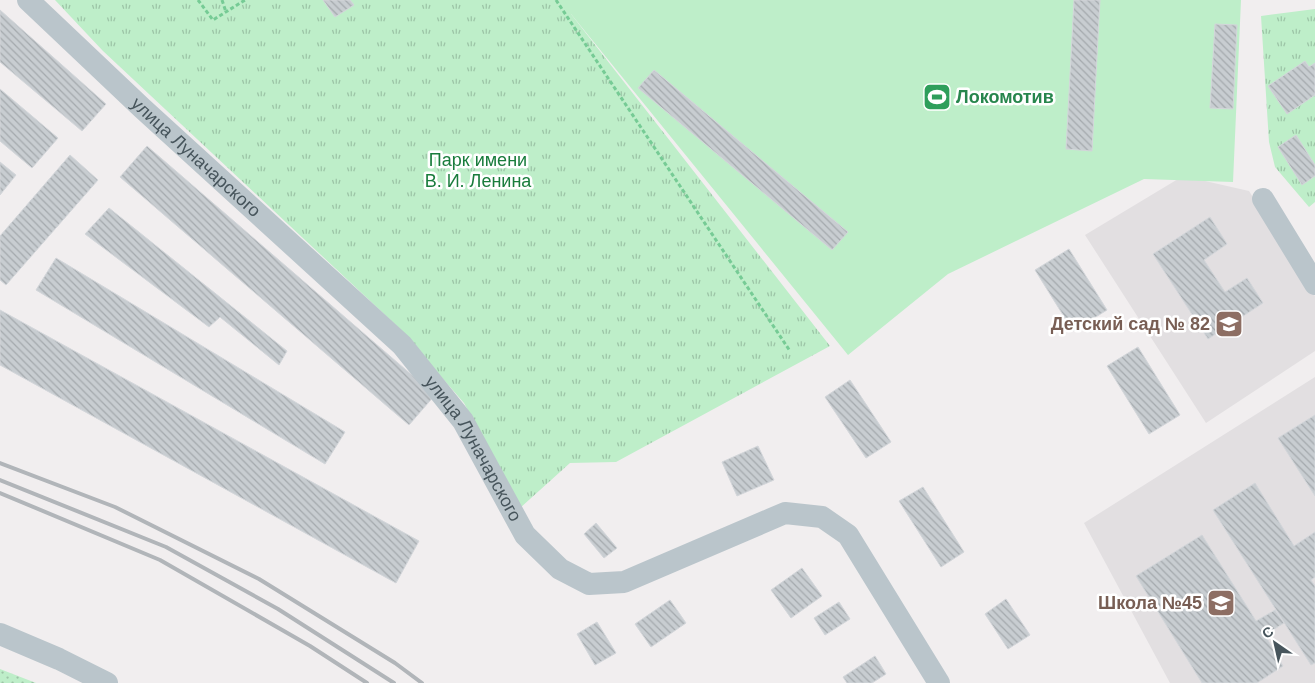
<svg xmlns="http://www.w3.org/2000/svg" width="1315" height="683" font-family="Arial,sans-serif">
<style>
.education{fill:#e2dfe1}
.grass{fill:url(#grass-tufts)}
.garden{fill:url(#garden-dots)}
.pitch{fill:#beeec9}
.building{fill:url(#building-back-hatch);stroke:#d3d6da}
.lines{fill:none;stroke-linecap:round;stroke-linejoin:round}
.path{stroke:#76cb95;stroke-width:3;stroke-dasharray:4 2.5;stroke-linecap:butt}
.minor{stroke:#bac5cb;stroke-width:22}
.rail{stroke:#b1b5b9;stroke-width:4}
.labels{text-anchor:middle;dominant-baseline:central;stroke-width:5;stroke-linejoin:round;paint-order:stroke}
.leisure-label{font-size:18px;font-weight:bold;fill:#27864d;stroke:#fff;text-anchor:start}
.street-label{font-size:18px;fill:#47555c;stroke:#fff}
.park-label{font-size:18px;fill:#197c3c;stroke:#fff}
.education-label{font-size:18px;font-weight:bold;fill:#785e54;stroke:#fff;text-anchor:end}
</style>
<defs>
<pattern id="grass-tufts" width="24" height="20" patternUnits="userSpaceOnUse" patternTransform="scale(1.25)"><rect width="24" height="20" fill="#beeec9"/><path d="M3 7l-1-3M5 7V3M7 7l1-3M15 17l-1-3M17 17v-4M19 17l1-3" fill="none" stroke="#9cc4a6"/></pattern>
<pattern id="garden-dots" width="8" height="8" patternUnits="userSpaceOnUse" patternTransform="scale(1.25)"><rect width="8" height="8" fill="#beeec9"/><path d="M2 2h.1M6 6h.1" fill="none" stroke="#9cc4a6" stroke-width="1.8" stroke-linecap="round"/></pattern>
<pattern id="building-back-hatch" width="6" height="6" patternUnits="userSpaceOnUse" patternTransform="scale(1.25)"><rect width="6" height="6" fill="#c8cdd1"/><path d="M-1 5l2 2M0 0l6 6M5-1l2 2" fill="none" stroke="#a4a9ad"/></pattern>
</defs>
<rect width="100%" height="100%" fill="#f1eeef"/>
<path class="education" d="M 1183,176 L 1249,191 L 1315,296 L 1315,351 L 1206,423 L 1085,235 Z
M 1315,377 L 1315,683 L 1170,683 L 1084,523 Z"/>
<path class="grass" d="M 55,0 L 571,0 L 571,14 L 830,346 L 616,462 L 570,463 L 520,508 L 464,403 L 398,327 L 103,51 Z
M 1315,9 L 1315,202 L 1309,207 L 1275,167 L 1269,142 L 1261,16 Z"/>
<path class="garden" d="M 0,669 L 36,683 L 0,683 Z"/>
<path class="pitch" d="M 571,0 L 1241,0 L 1233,182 L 1144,179 L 948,274 L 848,355 L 571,14 Z"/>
<path class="building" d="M 323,0 L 350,0 L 354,5 L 335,17 Z
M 1074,0 L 1100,0 L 1092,151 L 1066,149 Z
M 0,10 L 106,104 L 82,131 L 0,62 Z
M 1215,24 L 1237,25 L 1233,109 L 1210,108 Z
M 1305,61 L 1309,67 L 1315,63 L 1315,95 L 1287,114 L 1268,86 Z
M 654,70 L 848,232 L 832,250 L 638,88 Z
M 0,89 L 58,138 L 32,168 L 0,141 Z
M 1296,135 L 1315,165 L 1315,176 L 1302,185 L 1278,147 Z
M 147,146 L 435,395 L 409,425 L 120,177 Z
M 70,155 L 98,180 L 6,285 L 0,280 L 0,236 Z
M 0,162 L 16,175 L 0,195 Z
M 109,208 L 287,351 L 279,365 L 220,317 L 209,327 L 85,234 Z
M 1210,217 L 1227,244 L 1204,260 L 1225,292 L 1247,278 L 1263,303 L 1208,339 L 1153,254 Z
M 1069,249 L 1107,310 L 1073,331 L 1035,270 Z
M 56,258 L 345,432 L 325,464 L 36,290 Z
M 0,310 L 419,541 L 396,583 L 0,365 Z
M 1138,347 L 1180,415 L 1149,434 L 1107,366 Z
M 850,380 L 891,442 L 866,458 L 825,397 Z
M 1315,415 L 1315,496 L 1278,438 Z
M 758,446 L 774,480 L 737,496 L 722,462 Z
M 1255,483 L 1294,546 L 1315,532 L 1315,577 L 1311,580 L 1315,586 L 1315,663 L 1311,665 L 1213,510 Z
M 923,487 L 964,552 L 941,567 L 899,501 Z
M 596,523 L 617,548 L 604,558 L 584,534 Z
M 1202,535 L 1256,621 L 1275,610 L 1284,623 L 1265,635 L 1283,666 L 1257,683 L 1202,683 L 1136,576 Z
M 802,568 L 822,596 L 791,618 L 771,590 Z
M 1006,599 L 1030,635 L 1008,649 L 985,614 Z
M 670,600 L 686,623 L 651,647 L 635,624 Z
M 839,602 L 850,619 L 825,635 L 814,618 Z
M 597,622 L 616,653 L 595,665 L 577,634 Z
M 875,656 L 886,674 L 872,683 L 847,683 L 843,677 Z"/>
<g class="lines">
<path class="path" d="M 198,0 L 213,20 L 245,0
M 222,0 L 226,12
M 556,0 L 790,351"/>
<g class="minor">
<path id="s1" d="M 28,0 L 142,108 L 402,345 L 463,421 L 525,535 L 560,569 L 589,584 L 624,582 L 785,513 L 822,517 L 848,535 L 939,683"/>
<path d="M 1263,199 L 1315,284"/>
<path d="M 0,634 L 59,659 L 107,683"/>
</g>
<path class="rail" d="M 0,463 L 115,507 L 259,579 L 395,663 L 422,683
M 0,480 L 166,547 L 278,609 L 394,683
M 0,493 L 160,560 L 310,646 L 367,683"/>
</g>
<defs>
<symbol id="stadium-square" viewBox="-11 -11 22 22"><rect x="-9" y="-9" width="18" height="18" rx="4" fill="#2e9e5b" stroke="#fff"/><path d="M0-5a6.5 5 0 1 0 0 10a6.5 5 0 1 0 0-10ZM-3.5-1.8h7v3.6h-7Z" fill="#fff"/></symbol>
<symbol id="school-square" viewBox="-11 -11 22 22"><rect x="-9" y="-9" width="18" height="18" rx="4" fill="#8d6e63" stroke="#fff"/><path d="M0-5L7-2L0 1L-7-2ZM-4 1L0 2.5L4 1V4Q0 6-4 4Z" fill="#fff"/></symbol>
</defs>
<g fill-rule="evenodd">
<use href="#stadium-square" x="921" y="81" width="32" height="32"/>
<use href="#school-square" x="1213" y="308" width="32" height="32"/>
<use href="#school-square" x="1205" y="587" width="32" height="32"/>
</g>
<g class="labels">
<g class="leisure-label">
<text x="956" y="97">Локомотив</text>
</g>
<g class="street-label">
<text stroke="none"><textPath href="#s1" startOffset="230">улица Луначарского</textPath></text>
<text stroke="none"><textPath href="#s1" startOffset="635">улица Луначарского</textPath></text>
</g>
<g class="park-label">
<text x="478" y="160">Парк имени<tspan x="478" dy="21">В. И. Ленина</tspan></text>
</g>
<g class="education-label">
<text x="1210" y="324">Детский сад № 82</text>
<text x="1202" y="603">Школа №45</text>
</g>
</g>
<g transform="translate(1275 643) rotate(326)" stroke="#ffffff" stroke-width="4" paint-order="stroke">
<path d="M0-4L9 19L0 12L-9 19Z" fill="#47555c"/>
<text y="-8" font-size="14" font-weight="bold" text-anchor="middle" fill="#47555c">С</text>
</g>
</svg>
